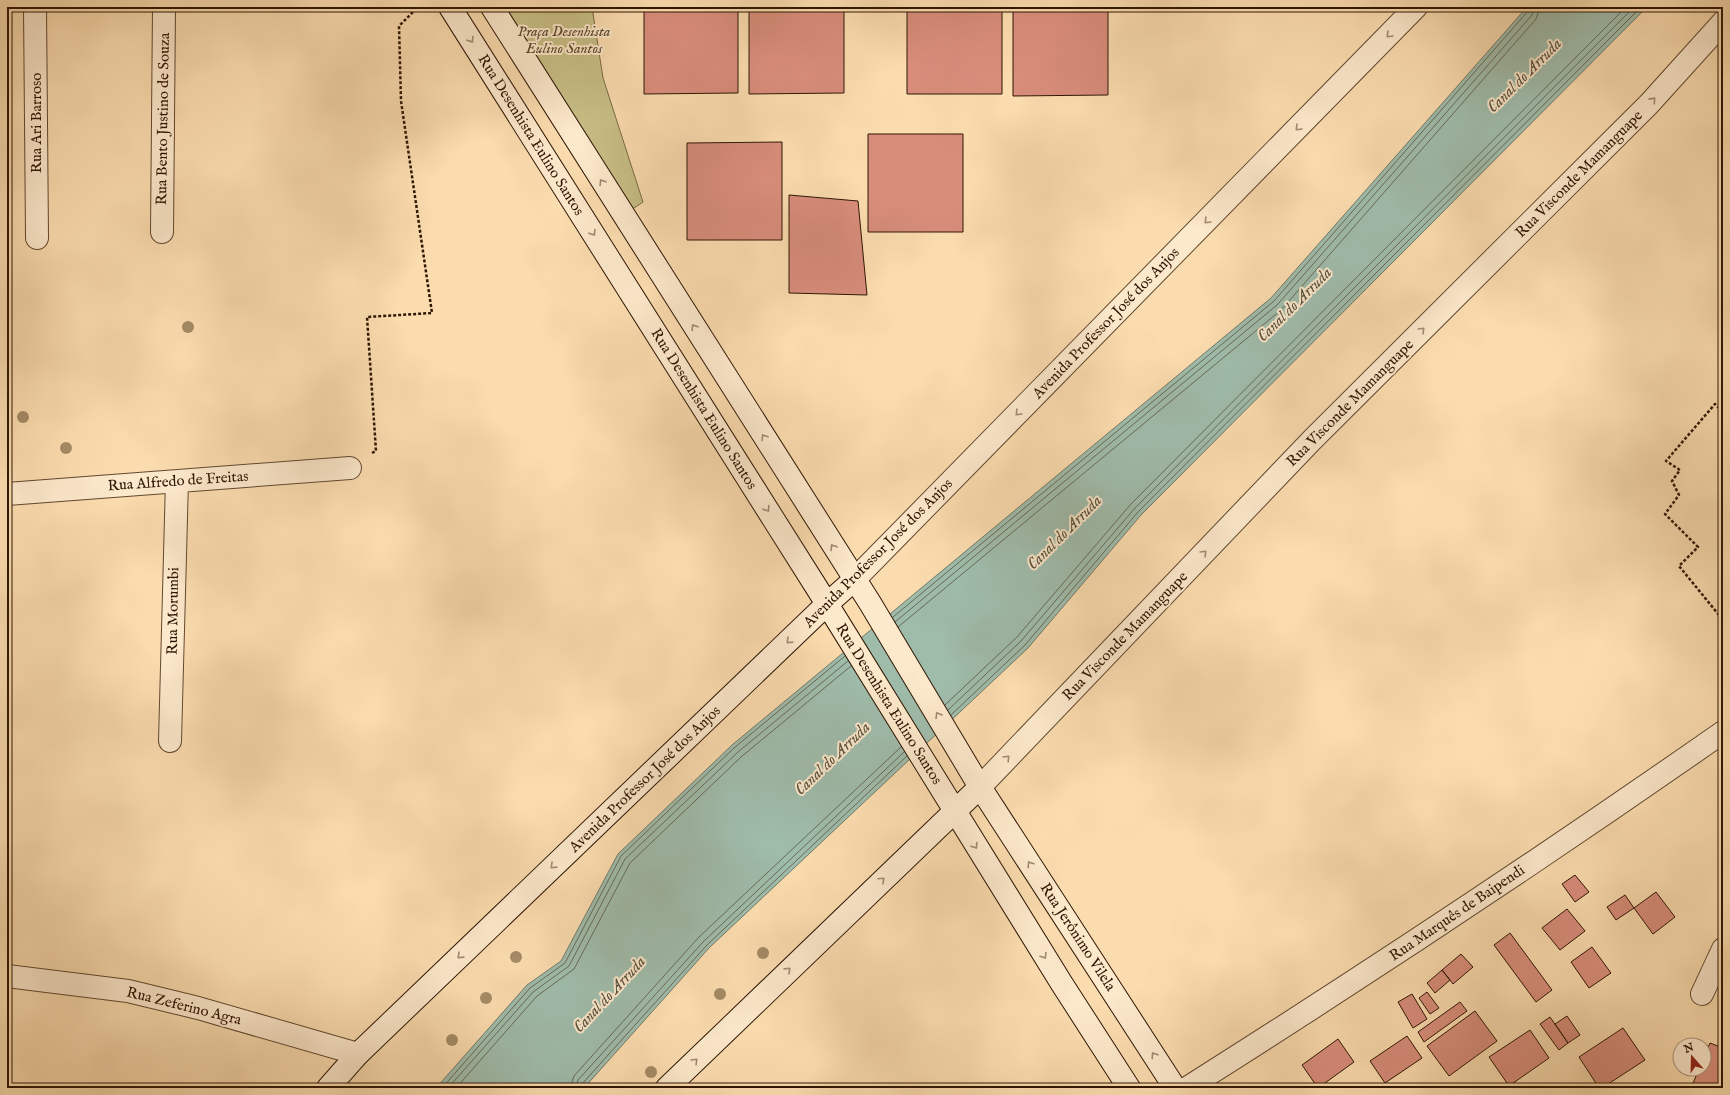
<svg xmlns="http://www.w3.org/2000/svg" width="1730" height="1095" font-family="'IM FELL English',serif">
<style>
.green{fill:#c7be85;stroke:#7a6a44}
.water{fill:#9fbcab;stroke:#727a68}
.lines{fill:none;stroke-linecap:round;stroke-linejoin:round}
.shore{stroke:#666958;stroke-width:1}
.building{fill:#d88d7b;stroke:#2e1604}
.street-casing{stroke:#61482f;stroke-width:24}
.secondary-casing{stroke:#2e1604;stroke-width:24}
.path{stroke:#2e1604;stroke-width:2.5;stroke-dasharray:3 2;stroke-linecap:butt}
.street{stroke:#fce8cb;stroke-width:22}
.secondary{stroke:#fce8cb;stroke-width:22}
.tree{fill:#a48b66}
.oneway{stroke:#9f8a71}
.labels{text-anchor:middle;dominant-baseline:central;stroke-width:4;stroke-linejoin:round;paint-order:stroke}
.park-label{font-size:15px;font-style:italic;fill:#5c482b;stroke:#fce8cb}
.street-label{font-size:15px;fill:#2e1604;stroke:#fce8cb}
.water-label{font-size:16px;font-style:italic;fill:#56503e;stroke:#fce8cb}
</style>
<rect width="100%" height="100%" fill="#fbdcaf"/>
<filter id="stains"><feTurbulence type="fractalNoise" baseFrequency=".005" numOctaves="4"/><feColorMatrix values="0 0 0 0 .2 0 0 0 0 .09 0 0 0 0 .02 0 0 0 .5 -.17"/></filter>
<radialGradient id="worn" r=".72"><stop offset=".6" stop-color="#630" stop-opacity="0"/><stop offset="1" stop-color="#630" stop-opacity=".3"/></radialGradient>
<path class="green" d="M 504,7 L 592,7 L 603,78 L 643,202 L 631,210 Z"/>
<path class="water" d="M 1527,7 L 1647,7 L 1141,515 L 1028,648 L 709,948 L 584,1088 L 436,1088 L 527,985 L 561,961 L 618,854 L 732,745 L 1271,298 Z"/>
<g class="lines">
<path class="shore" d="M 893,617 L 1274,301 L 1528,11 L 1529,7
M 895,622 L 1277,305 L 1532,15 L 1534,7
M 898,627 L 1281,310 L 1536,19 L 1540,7
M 945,705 L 1017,637 L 1131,504 L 1626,7
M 948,710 L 1021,641 L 1135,508 L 1634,7
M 951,715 L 1025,645 L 1138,512 L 1641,7
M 442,1088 L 530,988 L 565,963 L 621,856 L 734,748 L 845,656
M 448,1088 L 533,992 L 569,966 L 625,859 L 738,752 L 848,661
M 456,1088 L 537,996 L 574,969 L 630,863 L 741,757 L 851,666
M 570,1088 L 574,1076 L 699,937 L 901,747
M 576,1088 L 578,1080 L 703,942 L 904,752
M 581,1088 L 582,1084 L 707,945 L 907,756"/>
</g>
<path class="building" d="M 644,7 L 738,7 L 738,93 L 644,94 Z
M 749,7 L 844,7 L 844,93 L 749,94 Z
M 907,7 L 1002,7 L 1002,94 L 907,94 Z
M 1013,7 L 1108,7 L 1108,95 L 1013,96 Z
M 868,134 L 963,134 L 963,232 L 868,232 Z
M 782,142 L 782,240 L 687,240 L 687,143 Z
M 789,195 L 858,201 L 867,295 L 789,293 Z
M 1575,875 L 1589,892 L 1575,902 L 1562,884 Z
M 1656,892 L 1675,917 L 1653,934 L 1634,908 Z
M 1625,895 L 1634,908 L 1616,920 L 1607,907 Z
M 1567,909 L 1585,931 L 1560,950 L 1542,928 Z
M 1510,933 L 1552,990 L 1536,1002 L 1494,945 Z
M 1592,947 L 1611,973 L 1589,988 L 1571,962 Z
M 1461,954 L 1473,967 L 1453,984 L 1442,970 Z
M 1442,970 L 1450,980 L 1435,993 L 1427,983 Z
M 1427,992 L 1439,1008 L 1430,1014 L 1419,998 Z
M 1412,994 L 1427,1019 L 1413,1028 L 1398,1002 Z
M 1460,1002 L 1467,1011 L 1424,1042 L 1418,1032 Z
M 1475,1011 L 1497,1041 L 1449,1076 L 1427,1046 Z
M 1567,1016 L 1580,1035 L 1568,1043 L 1555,1024 Z
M 1550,1017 L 1568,1043 L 1559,1050 L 1540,1024 Z
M 1623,1028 L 1645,1060 L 1602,1088 L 1599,1088 L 1579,1057 Z
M 1530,1030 L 1549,1058 L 1509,1086 L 1489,1057 Z
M 1407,1036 L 1422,1058 L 1385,1083 L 1370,1061 Z
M 1338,1039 L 1354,1062 L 1318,1088 L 1302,1065 Z
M 1710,1043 L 1723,1048 L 1723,1071 L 1716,1088 L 1691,1088 L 1699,1069 L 1704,1069 L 1704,1057 Z"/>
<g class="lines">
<defs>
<path id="street" d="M 35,7 L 37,238
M 162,232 L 164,7
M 7,494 L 350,468
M 854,580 L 1416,7
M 170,741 L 177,481
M 980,787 L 1312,440 L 1649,104 L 1723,22
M 7,976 L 128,991 L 198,1008 L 358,1054
M 1702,994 L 1723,949
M 1187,1088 C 1369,973 1547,855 1723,732"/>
<path id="secondary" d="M 450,7 L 827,604 L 1062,984 L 1129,1088
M 492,7 L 870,603 L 980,787 L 1175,1088
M 328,1088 L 358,1054 L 827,604 L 854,580
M 667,1088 L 980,787"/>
</defs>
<use href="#street" class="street-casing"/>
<use href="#secondary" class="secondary-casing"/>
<path class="path" d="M 1723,412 L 1715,404 L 1666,461 L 1680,470 L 1672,481 L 1679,495 L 1665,514 L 1698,547 L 1679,566 L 1723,620
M 372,453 L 376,451 L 367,317 L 432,313 L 401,101 L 399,26 L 418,7"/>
<use href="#street" class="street"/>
<use href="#secondary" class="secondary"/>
</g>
<g class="tree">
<circle cx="188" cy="327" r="6"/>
<circle cx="23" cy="417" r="6"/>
<circle cx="66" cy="448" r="6"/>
<circle cx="763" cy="953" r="6"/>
<circle cx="516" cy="957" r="6"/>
<circle cx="720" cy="994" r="6"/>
<circle cx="486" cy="998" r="6"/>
<circle cx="452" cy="1040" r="6"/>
<circle cx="651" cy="1072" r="6"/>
</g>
<defs><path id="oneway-chevron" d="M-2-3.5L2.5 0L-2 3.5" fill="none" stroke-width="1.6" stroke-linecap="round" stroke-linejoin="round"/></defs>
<g class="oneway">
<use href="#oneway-chevron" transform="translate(1389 35) rotate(134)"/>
<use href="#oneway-chevron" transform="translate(471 40) rotate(58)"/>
<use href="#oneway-chevron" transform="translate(1653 100) rotate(-48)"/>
<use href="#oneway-chevron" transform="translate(1298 128) rotate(134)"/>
<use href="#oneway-chevron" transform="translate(602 182) rotate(-122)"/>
<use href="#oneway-chevron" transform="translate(1207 221) rotate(134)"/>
<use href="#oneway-chevron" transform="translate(593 233) rotate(58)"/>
<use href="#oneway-chevron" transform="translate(694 327) rotate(-122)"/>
<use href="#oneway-chevron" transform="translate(1422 330) rotate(-45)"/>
<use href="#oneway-chevron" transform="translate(1018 413) rotate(134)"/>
<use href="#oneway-chevron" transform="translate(764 437) rotate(-122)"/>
<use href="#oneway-chevron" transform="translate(767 509) rotate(58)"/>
<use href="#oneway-chevron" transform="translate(833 547) rotate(-122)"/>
<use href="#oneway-chevron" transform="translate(1204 553) rotate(-46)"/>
<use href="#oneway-chevron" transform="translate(789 641) rotate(136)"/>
<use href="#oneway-chevron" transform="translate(938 715) rotate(-121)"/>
<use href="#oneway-chevron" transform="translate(1007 758) rotate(-46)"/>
<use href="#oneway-chevron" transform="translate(975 846) rotate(58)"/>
<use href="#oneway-chevron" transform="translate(1030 864) rotate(-123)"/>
<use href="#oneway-chevron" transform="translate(553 866) rotate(136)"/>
<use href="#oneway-chevron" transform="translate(882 880) rotate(-43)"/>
<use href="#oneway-chevron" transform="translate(460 956) rotate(136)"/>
<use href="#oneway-chevron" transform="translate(1044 956) rotate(58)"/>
<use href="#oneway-chevron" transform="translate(788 970) rotate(-44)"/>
<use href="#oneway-chevron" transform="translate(1154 1055) rotate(-123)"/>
<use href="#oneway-chevron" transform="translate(695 1061) rotate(-45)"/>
</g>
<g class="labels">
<g class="park-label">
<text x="564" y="31">Praça Desenhista<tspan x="564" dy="17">Eulino Santos</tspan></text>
</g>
<g class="street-label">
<text transform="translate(163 119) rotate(-89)">Rua Bento Justino de Souza</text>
<text transform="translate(36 123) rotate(-90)">Rua Ari Barroso</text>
<text transform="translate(531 135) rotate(58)">Rua Desenhista Eulino Santos</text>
<text transform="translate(1579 174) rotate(-45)">Rua Visconde Mamanguape</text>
<text transform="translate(1106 323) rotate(-46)">Avenida Professor José dos Anjos</text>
<text transform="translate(1350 403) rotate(-45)">Rua Visconde Mamanguape</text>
<text transform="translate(704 409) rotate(58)">Rua Desenhista Eulino Santos</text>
<text transform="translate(178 481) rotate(-4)">Rua Alfredo de Freitas</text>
<text transform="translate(878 553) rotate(-45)">Avenida Professor José dos Anjos</text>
<text transform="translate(173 611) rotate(-89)">Rua Morumbi</text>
<text transform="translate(1125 636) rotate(-46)">Rua Visconde Mamanguape</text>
<text transform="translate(889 704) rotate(58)">Rua Desenhista Eulino Santos</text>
<text transform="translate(645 779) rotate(-44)">Avenida Professor José dos Anjos</text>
<text transform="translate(1457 913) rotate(-34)">Rua Marquês de Baipendi</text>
<text transform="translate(1078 937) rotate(57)">Rua Jerônimo Vilela</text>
<text transform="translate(184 1006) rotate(14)">Rua Zeferino Agra</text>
</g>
<g class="water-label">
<text transform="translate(1525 76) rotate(-45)">Canal do Arruda</text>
<text transform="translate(1295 305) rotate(-45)">Canal do Arruda</text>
<text transform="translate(1065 533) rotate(-45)">Canal do Arruda</text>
<text transform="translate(833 759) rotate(-44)">Canal do Arruda</text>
<text transform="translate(610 995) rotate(-47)">Canal do Arruda</text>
</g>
</g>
<rect width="1730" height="1095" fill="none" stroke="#fbdcaf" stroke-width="24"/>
<rect x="8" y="8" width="1714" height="1079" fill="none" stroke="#2e1604" stroke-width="2"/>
<rect x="12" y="12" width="1706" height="1071" fill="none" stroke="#2e1604"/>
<g transform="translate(1692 1057) rotate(340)"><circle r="19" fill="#fce8cb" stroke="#aa947b"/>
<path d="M0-3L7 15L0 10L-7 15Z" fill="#8f2418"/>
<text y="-6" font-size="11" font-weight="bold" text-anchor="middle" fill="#2e1604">N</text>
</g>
<rect width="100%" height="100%" filter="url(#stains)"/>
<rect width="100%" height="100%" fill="url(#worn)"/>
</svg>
